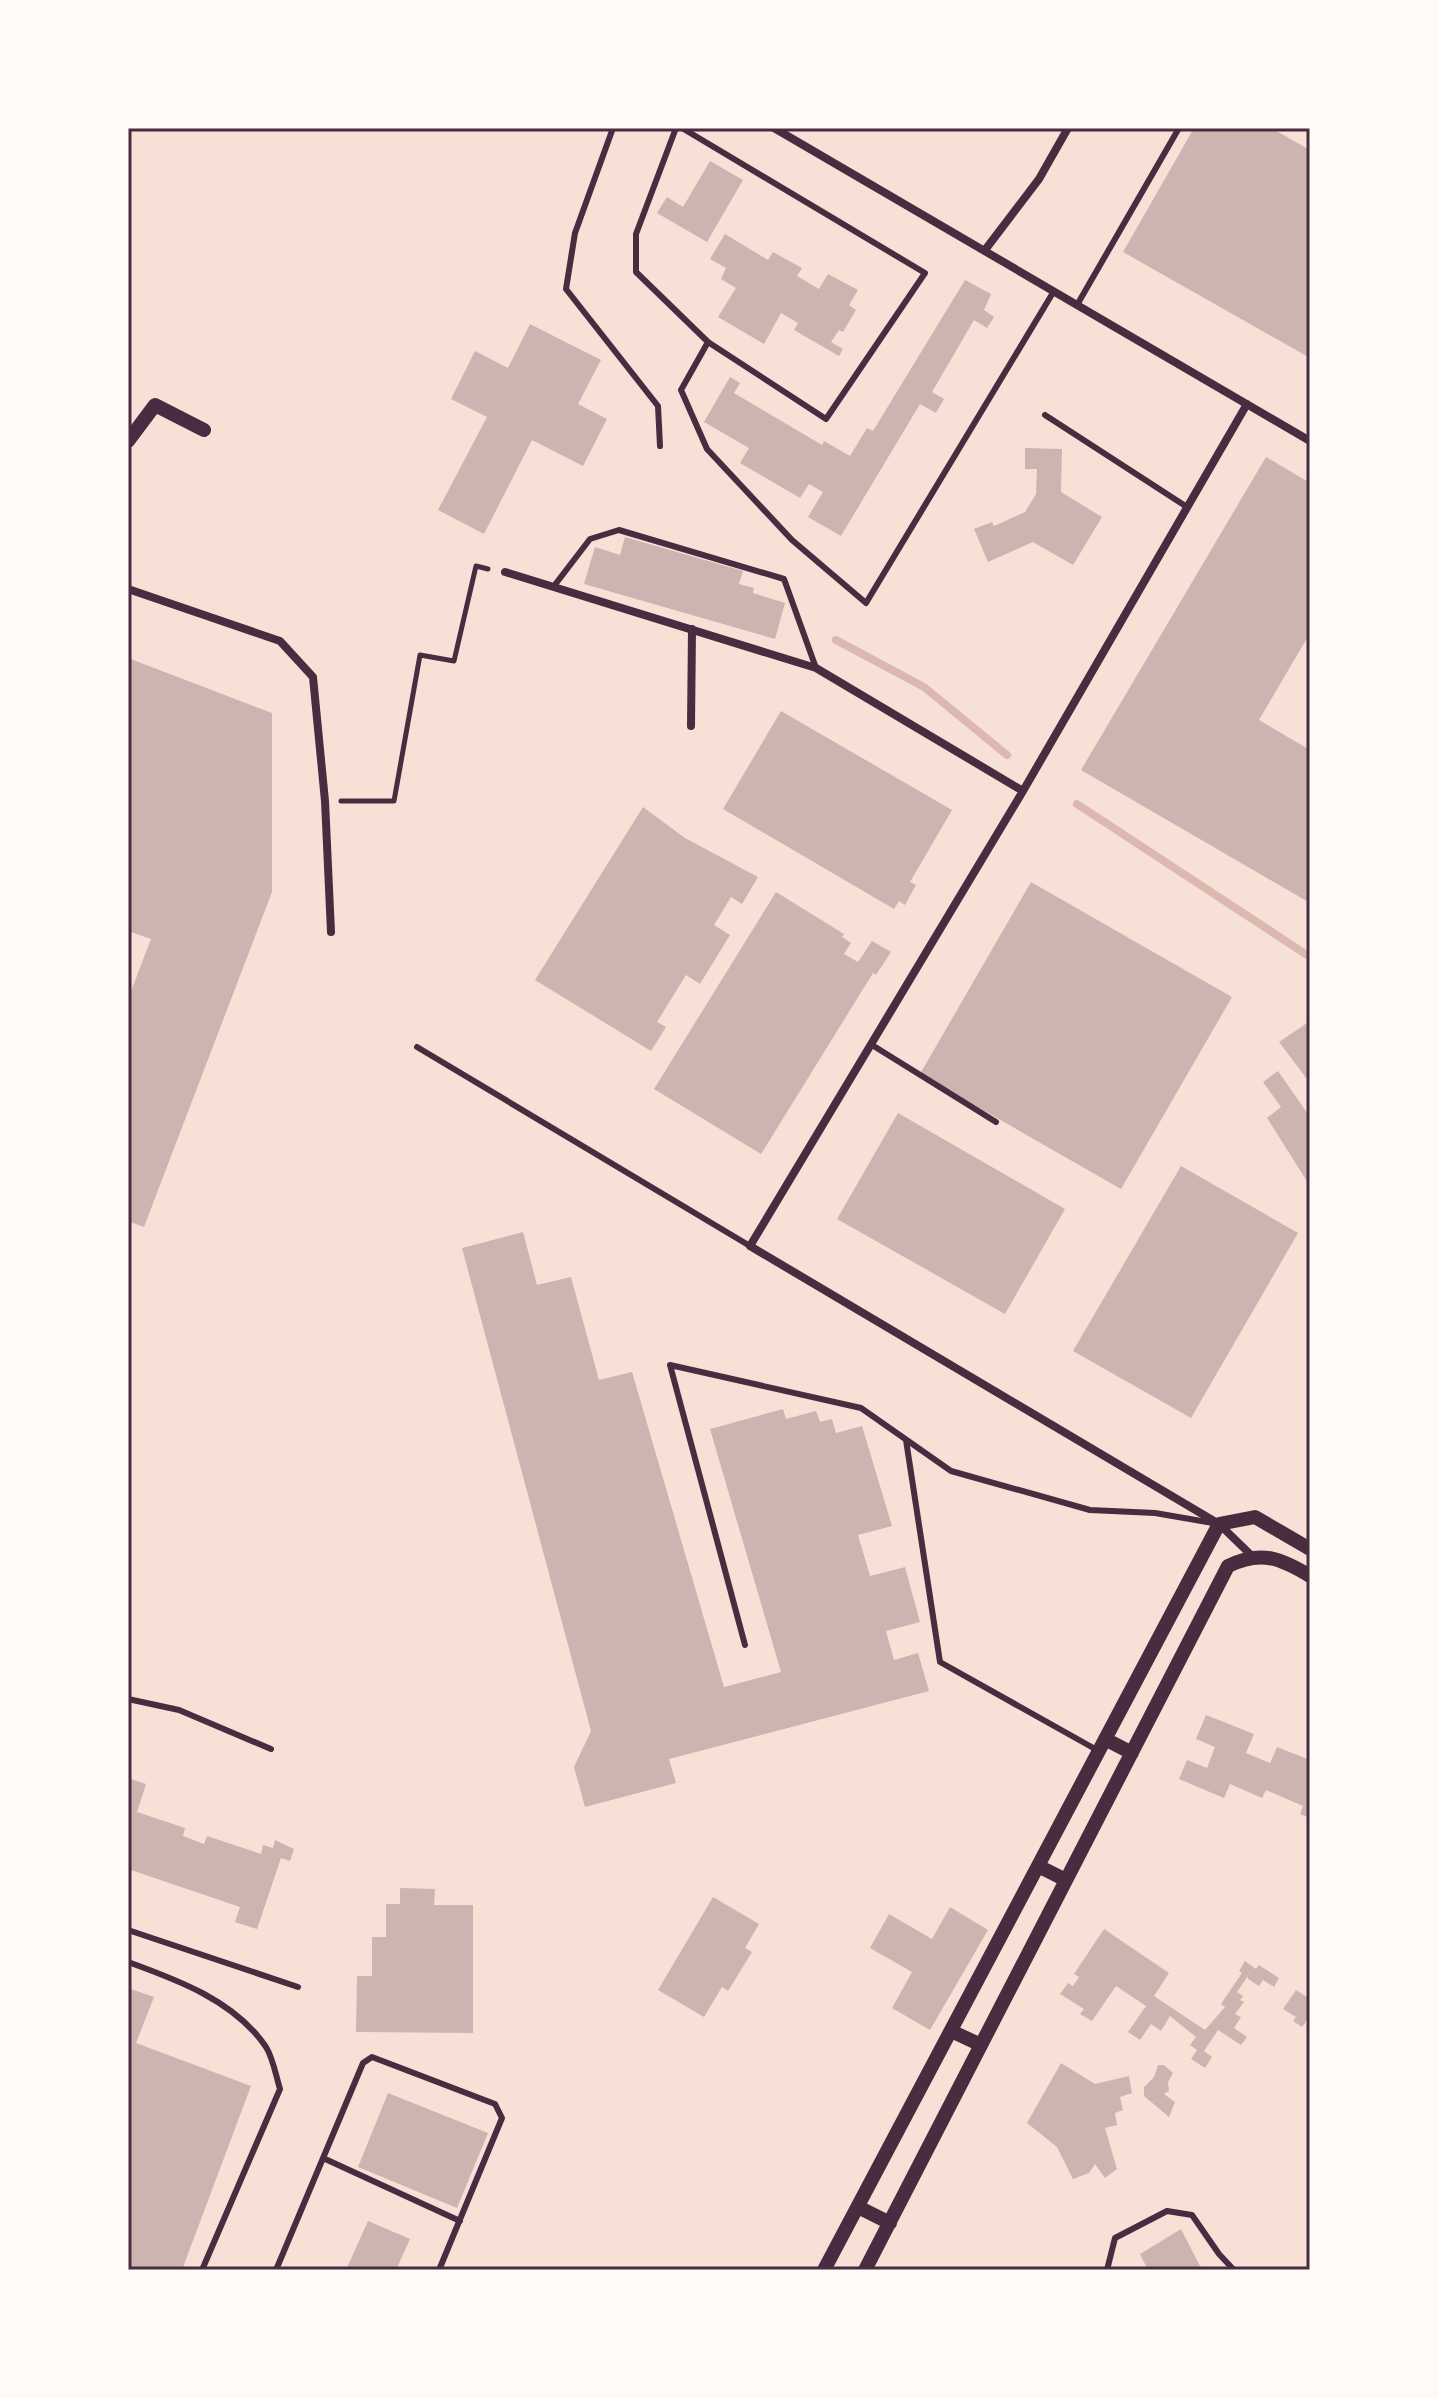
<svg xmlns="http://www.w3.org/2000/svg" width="1438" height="2398" font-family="Jost,sans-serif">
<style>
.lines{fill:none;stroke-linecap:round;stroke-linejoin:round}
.stream{stroke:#dcb8b0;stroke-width:8}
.building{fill:#ccb4b1}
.path{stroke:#4a2c40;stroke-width:5}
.service{stroke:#4a2c40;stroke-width:6}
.minor{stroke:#4a2c40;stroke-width:8}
.tertiary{stroke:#4a2c40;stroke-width:14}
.neatline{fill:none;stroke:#4a2c40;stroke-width:3}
</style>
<rect width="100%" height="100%" fill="#f7e1d7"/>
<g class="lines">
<path class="stream" d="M 836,640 L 924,687 L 1007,755
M 1077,804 L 1310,957"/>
</g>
<path class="building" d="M 1194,128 L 1271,128 L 1310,150 L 1310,358 L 1123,252 Z
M 710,161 L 743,180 L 707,242 L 657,213 L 667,197 L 683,207 Z
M 725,234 L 768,260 L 773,252 L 802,268 L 797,276 L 819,289 L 828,274 L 858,290 L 849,305 L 856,310 L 843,332 L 839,330 L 831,342 L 843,349 L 839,356 L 794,330 L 798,323 L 781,313 L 764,344 L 718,317 L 736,288 L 721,279 L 726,268 L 710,259 Z
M 965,280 L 991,294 L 984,310 L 994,317 L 987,328 L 974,320 L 932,392 L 944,399 L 936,413 L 920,404 L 841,536 L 808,517 L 823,492 L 809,484 L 800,498 L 740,463 L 749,448 L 704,422 L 730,377 L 740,383 L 734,393 L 822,445 L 824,441 L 850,456 L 867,428 L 873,431 Z
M 530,324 L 601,360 L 578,404 L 607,419 L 583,466 L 532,440 L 484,534 L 438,510 L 487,417 L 451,399 L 475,351 L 508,368 Z
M 1025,448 L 1062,449 L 1061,492 L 1102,517 L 1073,565 L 1033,542 L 988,562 L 974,529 L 992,522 L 994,526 L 1025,512 L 1036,494 L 1037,469 L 1025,469 Z
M 1266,457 L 1310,483 L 1310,633 L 1259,720 L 1310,750 L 1310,903 L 1081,770 Z
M 625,537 L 743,571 L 739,584 L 754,588 L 753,593 L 785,603 L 775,639 L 584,584 L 595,547 L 620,555 Z
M 128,658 L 272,713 L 272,892 L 144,1227 L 128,1221 L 128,999 L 151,939 L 128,931 Z
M 781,711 L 952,810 L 910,882 L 916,885 L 905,905 L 899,901 L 894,909 L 723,809 Z
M 643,807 L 685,838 L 758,877 L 742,904 L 731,897 L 714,925 L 730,935 L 700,984 L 686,975 L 657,1022 L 666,1027 L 651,1051 L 535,980 Z
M 1031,882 L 1232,997 L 1121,1189 L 920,1074 Z
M 776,892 L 844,934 L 842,937 L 851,943 L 844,954 L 858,962 L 872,941 L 891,952 L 876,975 L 873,973 L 761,1154 L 654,1089 Z
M 1310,1021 L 1310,1083 L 1279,1042 Z
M 1278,1071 L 1310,1117 L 1310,1186 L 1267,1118 L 1281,1107 L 1263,1082 Z
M 898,1113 L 1065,1209 L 1005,1314 L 837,1219 Z
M 1181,1166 L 1298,1233 L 1191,1418 L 1073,1351 Z
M 523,1232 L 537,1285 L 571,1277 L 599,1380 L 632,1372 L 724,1687 L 781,1672 L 710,1429 L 783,1409 L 786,1419 L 816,1411 L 820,1422 L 832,1419 L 836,1433 L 862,1426 L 892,1526 L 858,1535 L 870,1576 L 905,1567 L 920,1622 L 886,1631 L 894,1660 L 918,1653 L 929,1691 L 669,1759 L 676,1783 L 585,1807 L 574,1767 L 591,1731 L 462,1248 Z
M 1206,1715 L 1254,1734 L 1246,1753 L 1270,1763 L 1277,1747 L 1310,1760 L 1310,1818 L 1300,1814 L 1303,1806 L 1266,1790 L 1262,1798 L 1230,1784 L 1224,1798 L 1179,1779 L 1187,1760 L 1207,1768 L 1215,1747 L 1196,1739 Z
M 128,1778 L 146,1784 L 137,1812 L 185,1828 L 183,1836 L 204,1844 L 207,1836 L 261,1854 L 263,1845 L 273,1848 L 275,1840 L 294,1849 L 290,1861 L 281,1858 L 257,1929 L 235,1922 L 240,1907 L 128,1869 Z
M 400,1888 L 435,1889 L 434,1905 L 473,1905 L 473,2033 L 356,2032 L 357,1976 L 372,1976 L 372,1937 L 386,1937 L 386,1904 L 400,1904 Z
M 713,1897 L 759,1924 L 745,1948 L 752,1952 L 728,1991 L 722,1987 L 704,2017 L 658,1990 Z
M 950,1907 L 988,1930 L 930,2030 L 892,2008 L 912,1972 L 870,1948 L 889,1914 L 932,1939 Z
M 1104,1929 L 1169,1973 L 1154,1996 L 1205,2030 L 1225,2007 L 1221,2004 L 1242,1973 L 1239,1971 L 1245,1961 L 1256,1969 L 1259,1965 L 1279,1978 L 1274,1987 L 1263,1980 L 1259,1986 L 1248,1979 L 1248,1976 L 1237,1992 L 1243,1996 L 1240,2000 L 1244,2002 L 1235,2014 L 1241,2017 L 1234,2028 L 1247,2037 L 1241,2045 L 1218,2030 L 1204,2051 L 1212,2057 L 1205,2068 L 1191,2059 L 1197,2050 L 1190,2045 L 1196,2037 L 1170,2016 L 1161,2031 L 1151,2024 L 1140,2040 L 1128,2032 L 1146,2006 L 1116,1986 L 1092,2021 L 1080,2014 L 1084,2009 L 1060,1994 L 1068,1983 L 1073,1986 L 1079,1977 L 1074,1974 Z
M 128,1988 L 154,1997 L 136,2043 L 251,2086 L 182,2270 L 128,2270 Z
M 1296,1990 L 1310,1999 L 1310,2016 L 1302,2027 L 1293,2021 L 1296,2017 L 1283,2009 Z
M 1061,2063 L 1095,2084 L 1129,2076 L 1132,2093 L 1120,2097 L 1123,2110 L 1115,2113 L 1117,2125 L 1105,2128 L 1117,2169 L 1105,2178 L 1095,2164 L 1089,2173 L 1073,2179 L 1057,2147 L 1027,2123 Z
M 1158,2065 L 1164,2065 L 1173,2073 L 1168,2082 L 1169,2091 L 1164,2094 L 1175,2102 L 1169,2117 L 1144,2096 L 1144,2087 L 1154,2077 Z
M 388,2093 L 488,2133 L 457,2208 L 358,2167 Z
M 368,2221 L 410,2239 L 396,2270 L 346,2270 Z
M 1181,2229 L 1202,2270 L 1148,2270 L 1140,2254 Z"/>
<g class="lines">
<path class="path" d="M 341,801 L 394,801 L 420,655 L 454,661 L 476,566 L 488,569"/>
<path class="service" d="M 613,128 L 575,233 L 566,289 L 658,406 L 660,446
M 676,128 L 636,234 L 636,272 L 708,342
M 682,128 L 925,273 L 826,419 L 708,342 L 681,390 L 707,449 L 792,540 L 866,603 L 1054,291
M 1077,305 L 1179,128
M 1045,415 L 1187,507
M 554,586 L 590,539 L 619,530 L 784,579 L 816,668
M 872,1045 L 996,1122
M 417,1047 L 750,1246
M 906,1440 L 940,1662 L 1097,1750
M 745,1645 L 670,1365 L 861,1408 L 951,1471 L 1090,1510 L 1155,1513 L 1213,1523
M 128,1699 L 179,1710 L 271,1749
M 128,1930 L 298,1987
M 128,1962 C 178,1980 235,2001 266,2047 C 273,2058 276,2076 280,2089 L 202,2270
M 323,2158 L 460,2221
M 276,2270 L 363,2063 L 372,2057 L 495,2104 L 502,2118 L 439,2270
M 1107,2270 L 1115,2238 L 1167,2211 L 1192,2215 L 1219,2254 L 1234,2270"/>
<path class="minor" d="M 774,128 L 1310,441
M 985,250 L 1039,179 L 1068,128
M 1247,404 L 1023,791 L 750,1246 L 1219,1524 L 1251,1555
M 505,572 L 816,668 L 1023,791
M 128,589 L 280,641 L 313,677 L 325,801 L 331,932
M 691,726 L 692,629"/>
<path class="tertiary" d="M 128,441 L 155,405 L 204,430
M 1105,1739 L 1132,1753
M 1038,1866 L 1066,1880
M 951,2031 L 981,2045
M 858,2207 L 890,2223
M 824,2270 L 1219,1524 L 1255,1517 L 1310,1549
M 865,2270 L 1228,1566 C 1261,1550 1280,1558 1310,1576"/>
</g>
<rect width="1438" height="2398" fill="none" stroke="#fffaf5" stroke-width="260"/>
<rect x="130" y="130" width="1178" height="2138" class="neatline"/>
</svg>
